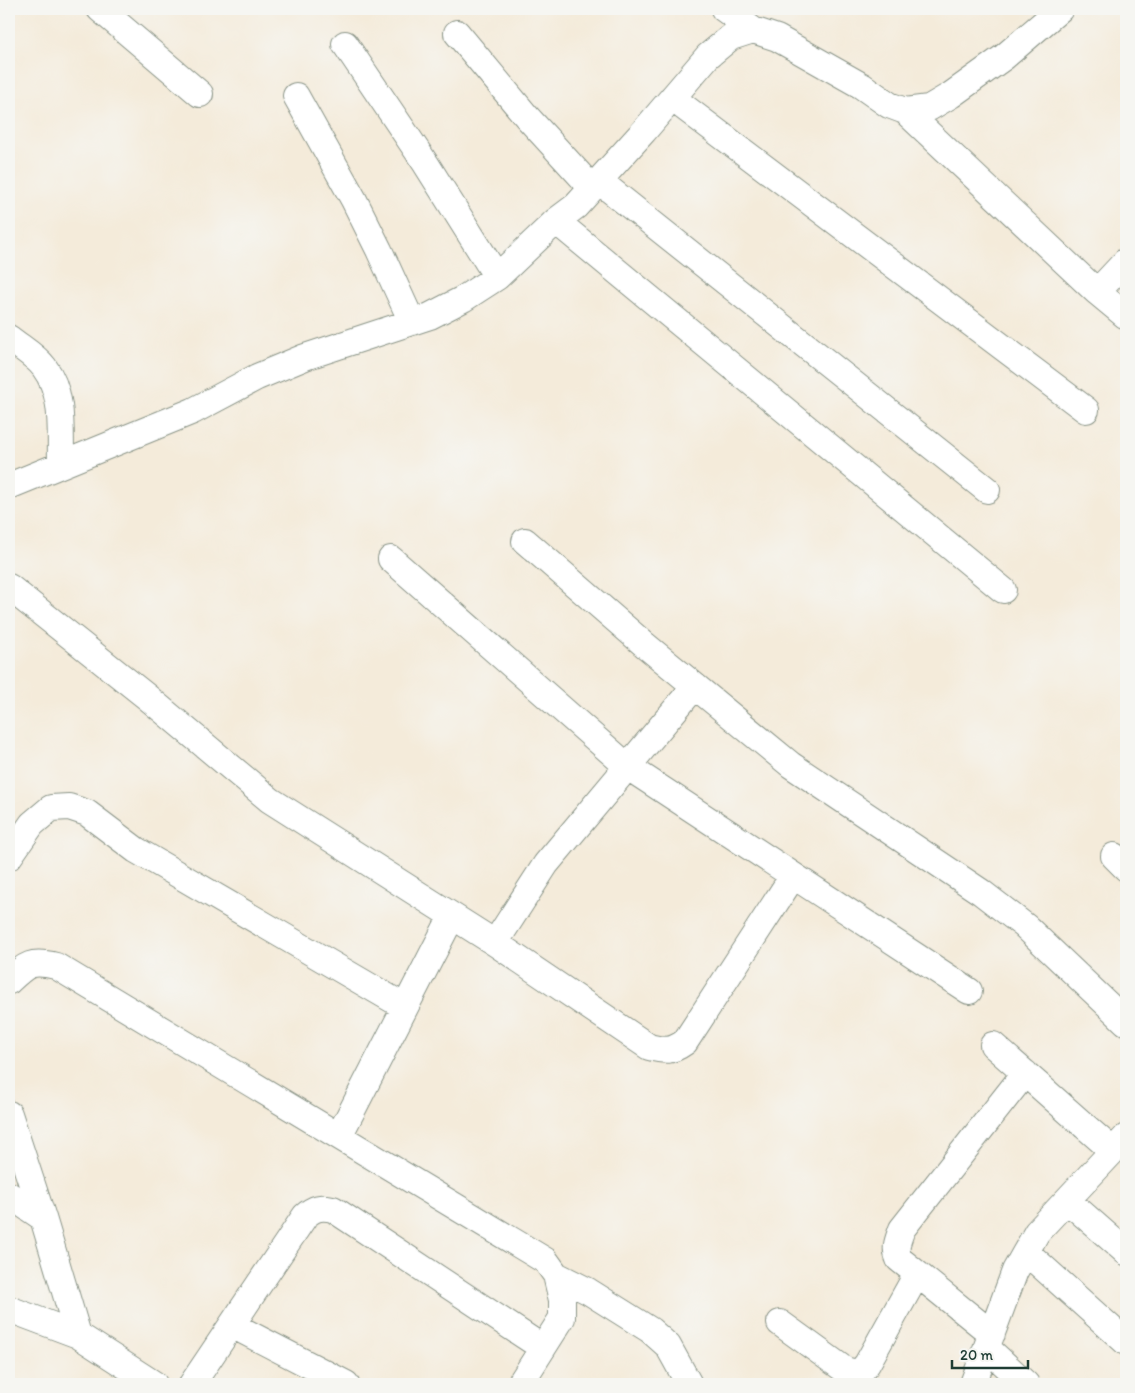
<svg xmlns="http://www.w3.org/2000/svg" width="1135" height="1393" font-family="Itim,sans-serif">
<style>
.lines{fill:none;stroke-linecap:round;stroke-linejoin:round}
.minor-casing{stroke:#8a9487;stroke-width:28}
.minor{stroke:#fff;stroke-width:26}
</style>
<rect width="100%" height="100%" fill="#f6f6f2"/>
<filter id="ink" filterUnits="userSpaceOnUse"><feTurbulence type="fractalNoise" baseFrequency=".02" numOctaves="2"/><feDisplacementMap in="SourceGraphic" scale="10" xChannelSelector="R" yChannelSelector="G"/><feConvolveMatrix kernelMatrix="1 2 1 2 8 2 1 2 1" color-interpolation-filters="sRGB"/></filter>
<filter id="wash" filterUnits="userSpaceOnUse"><feTurbulence type="fractalNoise" baseFrequency=".0096" numOctaves="4" result="noise"/><feDisplacementMap in="SourceGraphic" scale="20" xChannelSelector="R" yChannelSelector="G"/><feGaussianBlur stdDeviation="1.12" result="paint"/><feColorMatrix in="noise" values="0 0 0 0 0 0 0 0 0 0 0 0 0 0 0 0 0 1.4 0 .05"/><feComposite in="paint" operator="in"/></filter>
<g filter="url(#wash)">
<rect width="100%" height="100%" fill="#f4ebda"/>
</g>
<g filter="url(#ink)">
<g class="lines">
<defs>
<path id="minor" d="M 100,9 L 200,94
M 724,9 L 753,30
M 457,33 L 527,117 L 592,188
M 345,44 L 426,164 L 497,277
M 296,96 L 354,200 L 379,250 L 412,322
M 672,98 L 1086,410
M 905,111 L 1097,292 L 1126,316
M 599,181 L 987,490
M 556,221 L 1003,590
M 1097,292 L 1126,261
M 9,338 C 20,347 36,356 44,367 C 65,395 60,431 61,464
M 9,486 L 193,411 L 257,377 L 305,357 L 430,316 L 463,299 L 497,277 L 556,221 L 576,206 L 644,131 L 708,56 L 731,37 L 753,30 L 777,38 L 862,86 L 889,105 L 905,111 L 929,108 L 951,95 L 1004,57 L 1060,9
M 525,541 L 645,645 L 791,765 L 981,892 L 1025,926 L 1126,1022
M 391,559 L 628,767 L 969,991
M 9,587 L 147,697 L 270,800 L 495,943 L 649,1047 C 665,1051 671,1052 685,1042 L 793,876
M 1114,856 L 1126,868
M 9,857 L 32,824 L 51,808 L 69,807 L 87,813 L 136,850 L 405,1007
M 495,943 L 546,864 L 695,686
M 9,981 C 27,964 31,960 56,966 L 546,1261 L 556,1275 L 562,1300 L 562,1318 L 520,1384
M 993,1045 L 1113,1151
M 9,1114 L 43,1218 L 78,1335 L 154,1384
M 339,1136 L 452,916
M 9,1195 L 43,1218
M 1067,1200 L 1126,1252
M 1026,1252 L 1126,1342
M 556,1275 L 588,1291 L 650,1330 L 668,1346 L 689,1384
M 9,1309 L 78,1335
M 780,1323 L 845,1370 L 857,1373 L 862,1370 L 867,1364 L 917,1274
M 232,1325 L 346,1384
M 992,1334 L 899,1259 C 894,1248 898,1240 902,1229 L 1025,1073
M 987,1348 L 1026,1384
M 192,1384 L 305,1216 C 314,1208 321,1206 333,1209 L 543,1348
M 973,1384 L 1015,1271 L 1037,1232 L 1126,1137"/>
</defs>
<use href="#minor" class="minor-casing"/>
<use href="#minor" class="minor"/>
</g>
</g>
<rect width="1135" height="1393" fill="none" stroke="#f6f6f2" stroke-width="30"/>
<path d="M952 1360v8h76v-8" fill="none" stroke="#1f3d34" stroke-width="2.5"/>
<text x="960" y="1360" font-size="15" fill="#1f3d34" stroke="#f6f6f2" stroke-width="4" paint-order="stroke">20 m</text>
</svg>
